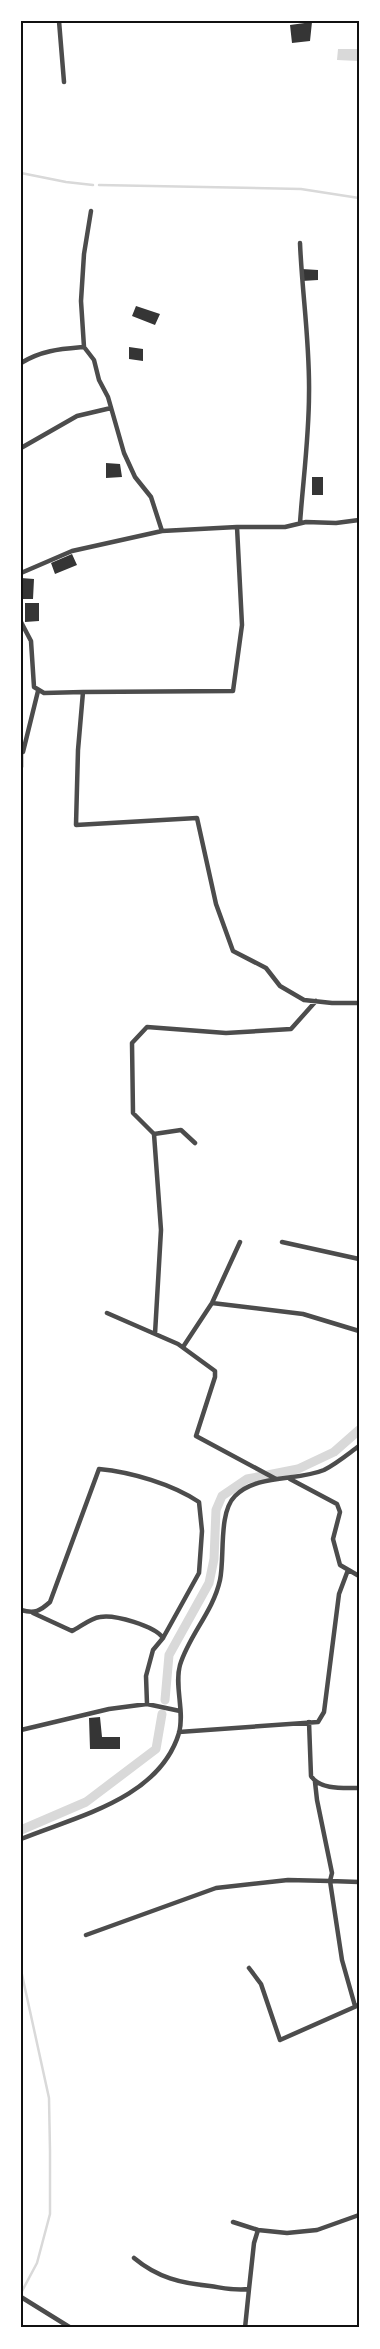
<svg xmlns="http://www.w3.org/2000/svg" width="380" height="2349" font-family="'Work Sans',sans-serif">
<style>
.water{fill:#d9d9d9}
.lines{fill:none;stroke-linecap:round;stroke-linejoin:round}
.stream{stroke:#d9d9d9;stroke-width:2.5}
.canal{stroke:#d9d9d9;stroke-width:9}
.building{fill:#353535}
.minor{stroke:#4c4c4c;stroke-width:4.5}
.neatline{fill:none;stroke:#111;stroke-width:2}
</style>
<rect width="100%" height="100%" fill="#fff"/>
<path class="water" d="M 338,49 L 359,49 L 358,61 L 337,60 Z"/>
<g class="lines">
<path class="stream" d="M 21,173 L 66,182 L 93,185
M 99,185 L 301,189 L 359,198
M 21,1970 L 49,2098 L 50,2151 L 50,2214 L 37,2263 L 21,2293"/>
<path class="canal" d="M 165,1700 L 169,1655 L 209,1583 L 214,1559 L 216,1510 L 222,1496 L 247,1479 L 298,1469 L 334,1452 L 359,1430
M 21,1830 L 86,1802 L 156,1749 L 162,1714"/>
</g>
<path class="building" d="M 312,22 L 310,41 L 292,43 L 290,25 Z
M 302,269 L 318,270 L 318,280 L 302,281 Z
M 136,306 L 160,314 L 155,325 L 132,316 Z
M 129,347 L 143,349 L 143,361 L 129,359 Z
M 106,463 L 120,464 L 122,477 L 106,478 Z
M 312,477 L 323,477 L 323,495 L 312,495 Z
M 72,554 L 77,565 L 55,574 L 51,563 Z
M 21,578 L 34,579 L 33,599 L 21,599 Z
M 25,603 L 39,603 L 39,621 L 25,622 Z
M 100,1717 L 102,1737 L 120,1737 L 120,1749 L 90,1749 L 89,1718 Z"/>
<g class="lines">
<path class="minor" d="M 59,21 L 64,82
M 300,243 C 302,293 310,343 309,394 C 309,437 303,481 300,523
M 84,347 L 81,301 L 84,254 L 91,211
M 21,363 C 42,350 61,349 84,347 L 94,360 L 99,380 L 108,397 L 124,453 L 135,477 L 151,497 L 162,531
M 21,448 L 77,416 L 111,408
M 21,573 L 72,551 L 162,531 L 237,527 L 285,527 L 306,522 L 336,523 L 359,520
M 21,622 L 31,641 L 34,687 L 44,693 L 83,692 L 78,750 L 76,825 L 197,818 L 216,904 L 233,951 L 266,968 L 280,986 L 304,1000 L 332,1003 L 359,1003
M 83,692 L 233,691 L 242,625 L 237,527
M 21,752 L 21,767
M 23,752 L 38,691
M 154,1134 L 133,1113 L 132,1043 L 147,1027 L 226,1033 L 291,1029 L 316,1001
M 282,1242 L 359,1259
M 212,1303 L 303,1314 L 359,1331
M 107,1313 L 178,1344 L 215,1371 L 215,1377 L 196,1436 L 276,1479
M 155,1334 L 161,1230 L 154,1134 L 181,1130 L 195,1143
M 183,1347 L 212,1303 L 240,1242
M 290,1479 L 337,1504 L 340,1512 L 333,1539 L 340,1565 L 359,1576
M 21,1610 C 35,1614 40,1611 50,1602 L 99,1469 C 131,1472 172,1484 199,1502 L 202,1531 L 199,1573 L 163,1638 L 153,1650 L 146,1676 L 147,1704
M 33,1613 L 72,1631 C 80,1627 91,1618 100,1617 C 114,1614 155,1626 163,1638
M 309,1722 L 311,1776 C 320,1790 343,1788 359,1788
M 21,1730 L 109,1709 L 147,1704 L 180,1711
M 179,1732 L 318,1722 L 324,1712 L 339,1594 L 348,1570
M 21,1839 C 77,1816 159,1799 179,1733 C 185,1711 174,1686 180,1665 C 189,1635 213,1612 220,1580 C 225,1557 218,1513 235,1496 C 256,1474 298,1481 324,1470 C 336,1464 348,1454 359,1446
M 86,1935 L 216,1888 L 288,1880 L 330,1881 L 332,1873 L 317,1800 L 315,1782
M 249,1968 L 261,1984 L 280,2040 L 359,2005
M 355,2006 L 342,1960 L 330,1881 L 359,1882
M 233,2222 L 258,2230 L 287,2233 L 317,2230 L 359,2215
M 134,2258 C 158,2278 181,2283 210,2286 C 224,2288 235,2291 249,2289 L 254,2243 L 258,2230
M 21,2297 L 71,2328
M 245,2328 L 249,2289"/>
</g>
<rect width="380" height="2349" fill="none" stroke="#ffffff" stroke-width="45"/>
<rect x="22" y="22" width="336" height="2304" class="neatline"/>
</svg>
